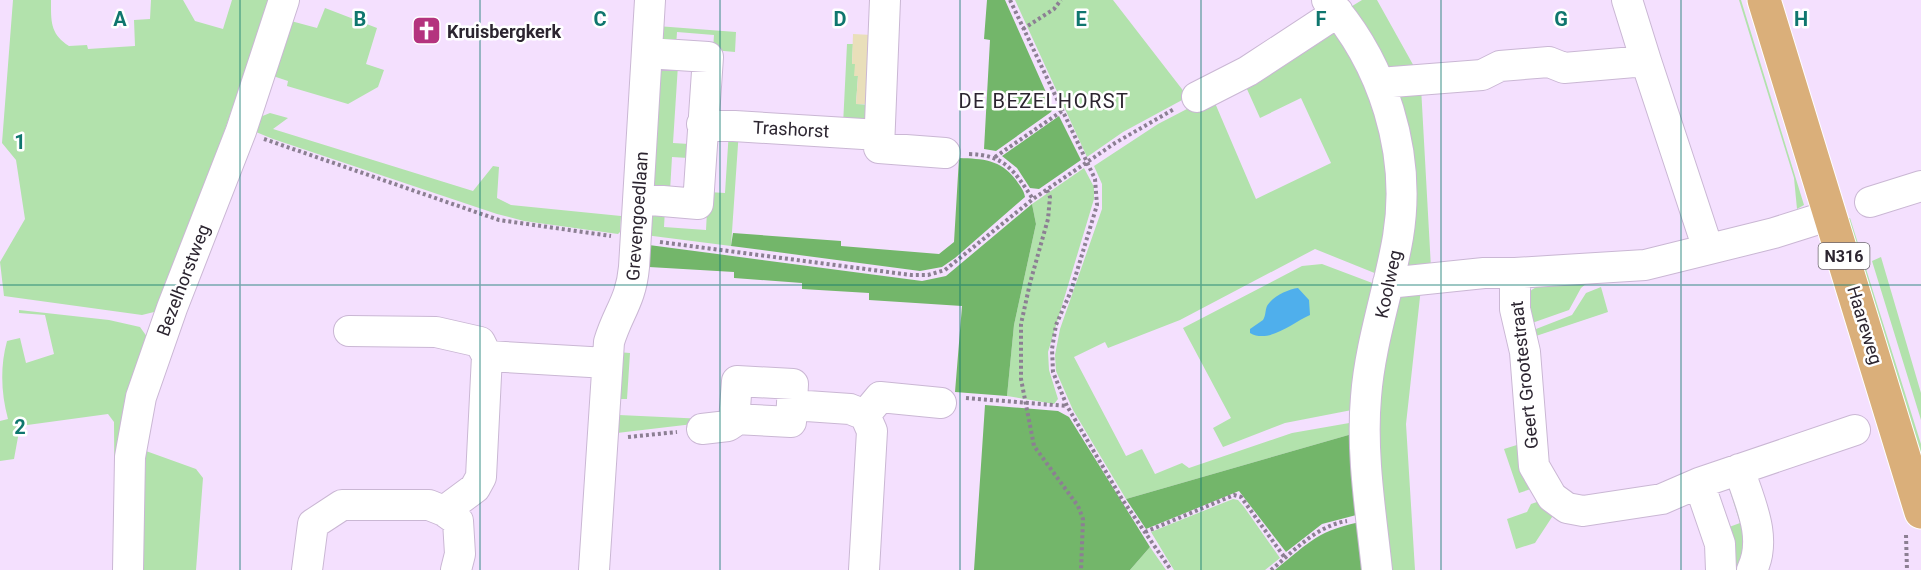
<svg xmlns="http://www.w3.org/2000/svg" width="1921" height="570" font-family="Roboto,sans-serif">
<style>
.green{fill:#b2e2ac}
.forest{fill:#73b66a}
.sand{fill:#e9dfba}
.water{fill:#4fafec}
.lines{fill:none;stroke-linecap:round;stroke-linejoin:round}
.minor-casing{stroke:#cab7d4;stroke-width:32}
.major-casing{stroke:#fff;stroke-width:35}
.path{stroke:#8c7f93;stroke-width:4;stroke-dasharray:3 3;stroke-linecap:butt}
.minor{stroke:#fff;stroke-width:30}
.major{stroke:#daaf7a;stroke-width:33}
.grid{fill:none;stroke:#0f766e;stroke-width:1.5;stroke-opacity:0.55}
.labels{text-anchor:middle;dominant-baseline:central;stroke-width:5;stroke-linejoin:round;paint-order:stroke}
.shield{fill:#fff;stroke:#6b666e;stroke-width:1.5}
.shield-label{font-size:16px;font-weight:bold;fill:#2c2530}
.poi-label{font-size:18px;font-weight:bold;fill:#2c2530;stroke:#fff;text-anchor:start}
.street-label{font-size:18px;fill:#2c2530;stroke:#fff}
.neighbourhood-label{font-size:20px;letter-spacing:1.5px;fill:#2c2530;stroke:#fff}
.grid-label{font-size:20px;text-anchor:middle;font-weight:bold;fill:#0f766e;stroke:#fff;stroke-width:5;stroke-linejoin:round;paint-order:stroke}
</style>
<rect width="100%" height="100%" fill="#f4e0fe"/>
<path class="green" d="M 13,0 L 51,0 C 51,21 50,34 69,46 L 87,45 L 88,49 L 135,46 L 134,20 L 150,19 L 151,0 L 183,0 L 195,21 L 223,29 L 232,0 L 270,0 L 162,310 L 142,315 L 4,296 L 0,262 L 25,219 L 16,160 L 2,143 Z
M 1015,0 L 1113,0 L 1185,93 L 1184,99 L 1123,132 L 1087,157 Z
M 1362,0 L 1377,0 L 1416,70 L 1386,74 L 1349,8 Z
M 1739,0 L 1741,0 L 1804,205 L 1797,209 L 1794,178 Z
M 325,8 L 377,28 L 366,64 L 384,70 L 378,87 L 348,104 L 287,86 L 288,81 L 273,76 L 291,21 L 317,28 Z
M 1331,22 L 1372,80 L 1394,201 L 1377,274 L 1315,249 L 1180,320 L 1108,348 L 1105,342 L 1074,357 L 1126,456 L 1142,449 L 1155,474 L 1182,463 L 1189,468 L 1292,433 L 1355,422 L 1359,432 L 1126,499 L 1073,410 L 1056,371 L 1055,355 L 1060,329 L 1102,209 L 1102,184 L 1094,166 L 1158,124 L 1212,96 L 1256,199 L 1331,163 L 1301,98 L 1260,118 L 1242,78 Z
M 657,26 L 736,32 L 735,52 L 713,50 L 714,35 L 677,32 L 676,47 L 663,43 Z
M 847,44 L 853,44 L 852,63 L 855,64 L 858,76 L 856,104 L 873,105 L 867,121 L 843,125 Z
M 678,65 L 673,143 L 689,144 L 688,158 L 672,157 L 670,191 L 655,187 L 651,182 L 660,70 L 666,66 Z
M 1421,87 L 1431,268 L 1400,273 L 1392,88 Z
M 270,113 L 288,118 L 273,129 L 473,191 L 493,166 L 499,167 L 497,198 L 511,205 L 621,216 L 620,232 L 618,234 L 524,221 L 497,214 L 273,139 L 256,132 L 260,117 Z
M 729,130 L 739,130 L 731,246 L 645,235 L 651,214 L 665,209 L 664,227 L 706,230 L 708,192 L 725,193 Z
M 1084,168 L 1094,187 L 1094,199 L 1048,352 L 1049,370 L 1058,399 L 1054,404 L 1007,396 L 1014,325 L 1036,224 L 1032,204 Z
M 1850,218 L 1921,444 L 1921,455 L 1847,219 Z
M 1881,257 L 1921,393 L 1921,420 L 1872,261 Z
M 1322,264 L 1375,284 L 1357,409 L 1285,423 L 1223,447 L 1213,428 L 1231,418 L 1183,328 L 1302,266 Z
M 1587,283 L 1581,288 L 1569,310 L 1532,323 L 1525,297 C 1539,277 1564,283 1587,283 Z
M 1601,287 L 1608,312 L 1533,337 L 1532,333 L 1536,329 L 1572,315 L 1586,293 Z
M 1421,288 L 1406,424 L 1415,570 L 1383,570 L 1370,424 L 1391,295 Z
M 19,310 L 109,320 L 140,327 L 150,341 L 115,570 L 114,422 L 108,414 L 20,426 L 14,459 L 0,461 L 0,421 L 8,419 C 1,393 0,367 7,341 L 20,338 L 26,363 L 54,354 L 45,315 L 19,313 Z
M 617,352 L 630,353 L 627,399 L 615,399 Z
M 619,415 L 727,420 L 617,433 Z
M 1520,444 L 1534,488 L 1519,493 L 1504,449 Z
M 146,451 L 196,469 L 203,478 L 196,570 L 141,570 Z
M 1727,482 L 1752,532 L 1746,570 L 1727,570 L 1721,530 L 1740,523 Z
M 1233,499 L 1238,500 L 1244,507 L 1280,558 L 1265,570 L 1174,570 L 1151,532 Z
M 1543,500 L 1554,514 L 1535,543 L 1516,549 L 1507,519 L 1527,512 L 1531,504 Z
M 1150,547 L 1166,570 L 1130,570 Z"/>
<path class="forest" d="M 987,0 L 1005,0 L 1053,108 L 1051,112 L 996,151 L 984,149 L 990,40 L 984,39 Z
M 1059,116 L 1081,160 L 1039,189 L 1030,188 L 1017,168 L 1002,156 Z
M 959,158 C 983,159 1000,159 1016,180 C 1020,186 1024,190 1025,197 L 955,258 L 942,267 L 920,271 L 731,246 L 733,233 L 841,241 L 841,246 L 939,254 L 954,242 Z
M 1032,204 L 1036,224 L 1014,325 L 1007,396 L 955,392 L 962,306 L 869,300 L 869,293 L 802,289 L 802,283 L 734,278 L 734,272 L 649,267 L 649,245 L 922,281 L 946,276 Z
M 985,405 L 1058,411 L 1069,417 L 1150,547 L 1130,570 L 974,570 Z
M 1359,432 L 1364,513 L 1322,524 L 1286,552 L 1239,491 L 1146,529 L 1126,499 Z
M 1365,521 L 1371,570 L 1275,570 C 1311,541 1318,530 1365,521 Z"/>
<path class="sand" d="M 853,34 L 872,35 L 868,104 L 856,104 L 858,76 L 854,76 L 855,64 L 852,64 Z"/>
<path class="water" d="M 1298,288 L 1309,300 L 1310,315 C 1292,323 1269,344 1250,333 L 1250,329 L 1263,320 C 1266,315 1265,311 1267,306 C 1272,297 1288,289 1298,288 Z"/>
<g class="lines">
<defs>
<path id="minor" d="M 885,0 L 879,148 L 945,153
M 1327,0 C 1383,62 1412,153 1398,237 C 1389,290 1370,343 1366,397 C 1361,454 1371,513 1377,570
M 1627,0 L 1646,61
M 1382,86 L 1392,82 L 1482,75 L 1500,66 L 1549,62 L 1564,68 L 1646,61 L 1708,249
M 1197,97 L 1248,71 L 1338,12
M 702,124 L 879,135
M 639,199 L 698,204 L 708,57 L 647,53
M 1870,202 L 1921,186
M 1388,283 L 1484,273 L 1515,273
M 349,331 L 436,332 L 480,342 L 487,356
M 792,405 L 850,409 L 865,415 L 872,431 L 864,570
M 865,415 L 880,397 L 941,403
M 702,429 L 728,426 L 734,422 L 737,381 L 793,384 L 791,422 L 735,419
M 1739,469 C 1749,501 1768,537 1752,570
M 1699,483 L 1662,499 L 1583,511 L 1567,508 L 1552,497 L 1534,466 L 1525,352 L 1515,309 L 1515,273 L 1645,265 L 1774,233 L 1831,215
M 444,511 L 458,521 L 460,554 L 456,570
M 128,570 L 130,457 L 141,397 L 172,308 L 241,131 L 284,0
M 307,570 L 313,524 L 342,505 L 429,505 L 444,511 L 475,488 L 481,477 L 487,356 L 607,363
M 594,570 L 609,342 C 618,312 631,301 634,267 L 650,0
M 1721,570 L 1720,544 L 1699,483 L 1855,430"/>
<path id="major" d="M 1764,0 L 1921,512"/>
</defs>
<use href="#minor" class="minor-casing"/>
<use href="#major" class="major-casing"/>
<path class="path" d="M 1010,0 L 1095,179 L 1097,205 L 1071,291 L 1056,325 L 1052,349 L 1053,372 L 1067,406 L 1122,499 L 1171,570
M 1023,29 L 1054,9 L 1061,0
M 264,139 L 499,220 L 611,236
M 969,154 C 1006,155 1014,171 1033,199
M 995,157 L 1062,111
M 1047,190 L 1050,197 L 1048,219 L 1030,283 L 1021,324 L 1021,379 L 1034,446 L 1078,506 L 1083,519 L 1081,570
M 660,242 L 911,275 L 928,275 L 945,270 L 1033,199 L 1115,143 L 1174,109
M 966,398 L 1067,406
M 628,437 L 677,432
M 1145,532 L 1234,495 L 1241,497 L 1285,558
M 1906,535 L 1907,570
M 1271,570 C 1294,551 1316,526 1347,521"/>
<use href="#minor" class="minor"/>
<use href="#major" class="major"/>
</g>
<path class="grid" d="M 240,0 L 240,570M 480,0 L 480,570M 720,0 L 720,570M 960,0 L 960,570M 1201,0 L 1201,570M 1441,0 L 1441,570M 1681,0 L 1681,570M 0,285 L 1921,285"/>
<defs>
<symbol id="church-square" viewBox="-11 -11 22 22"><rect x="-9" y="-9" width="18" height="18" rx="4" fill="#b4337e" stroke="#fff"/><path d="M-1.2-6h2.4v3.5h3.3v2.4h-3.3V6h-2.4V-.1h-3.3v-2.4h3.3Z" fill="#fff"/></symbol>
</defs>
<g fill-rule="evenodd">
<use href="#church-square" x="410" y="14" width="33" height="33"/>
</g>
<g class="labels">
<rect class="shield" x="1818.5" y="243" width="51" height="26" rx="4.5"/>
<g class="shield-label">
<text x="1844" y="256">N316</text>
</g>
<g class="poi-label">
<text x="447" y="31">Kruisbergkerk</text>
</g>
<g class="street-label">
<text transform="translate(791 129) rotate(3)">Trashorst</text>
<text transform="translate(637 216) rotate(-86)">Grevengoedlaan</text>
<text transform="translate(183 280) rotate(-69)">Bezelhorstweg</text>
<text transform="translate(1388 284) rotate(-78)">Koolweg</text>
<text transform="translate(1865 325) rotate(73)">Haareweg</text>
<text transform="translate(1524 375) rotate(-96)">Geert Grootestraat</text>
</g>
<g class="neighbourhood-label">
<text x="1044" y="101">DE BEZELHORST</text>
</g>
</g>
<g class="grid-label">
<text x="120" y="26">A</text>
<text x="360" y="26">B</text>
<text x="600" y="26">C</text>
<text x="840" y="26">D</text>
<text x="1081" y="26">E</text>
<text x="1321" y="26">F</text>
<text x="1561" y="26">G</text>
<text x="1801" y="26">H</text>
<text x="20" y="149">1</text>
<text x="20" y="434">2</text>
</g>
</svg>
